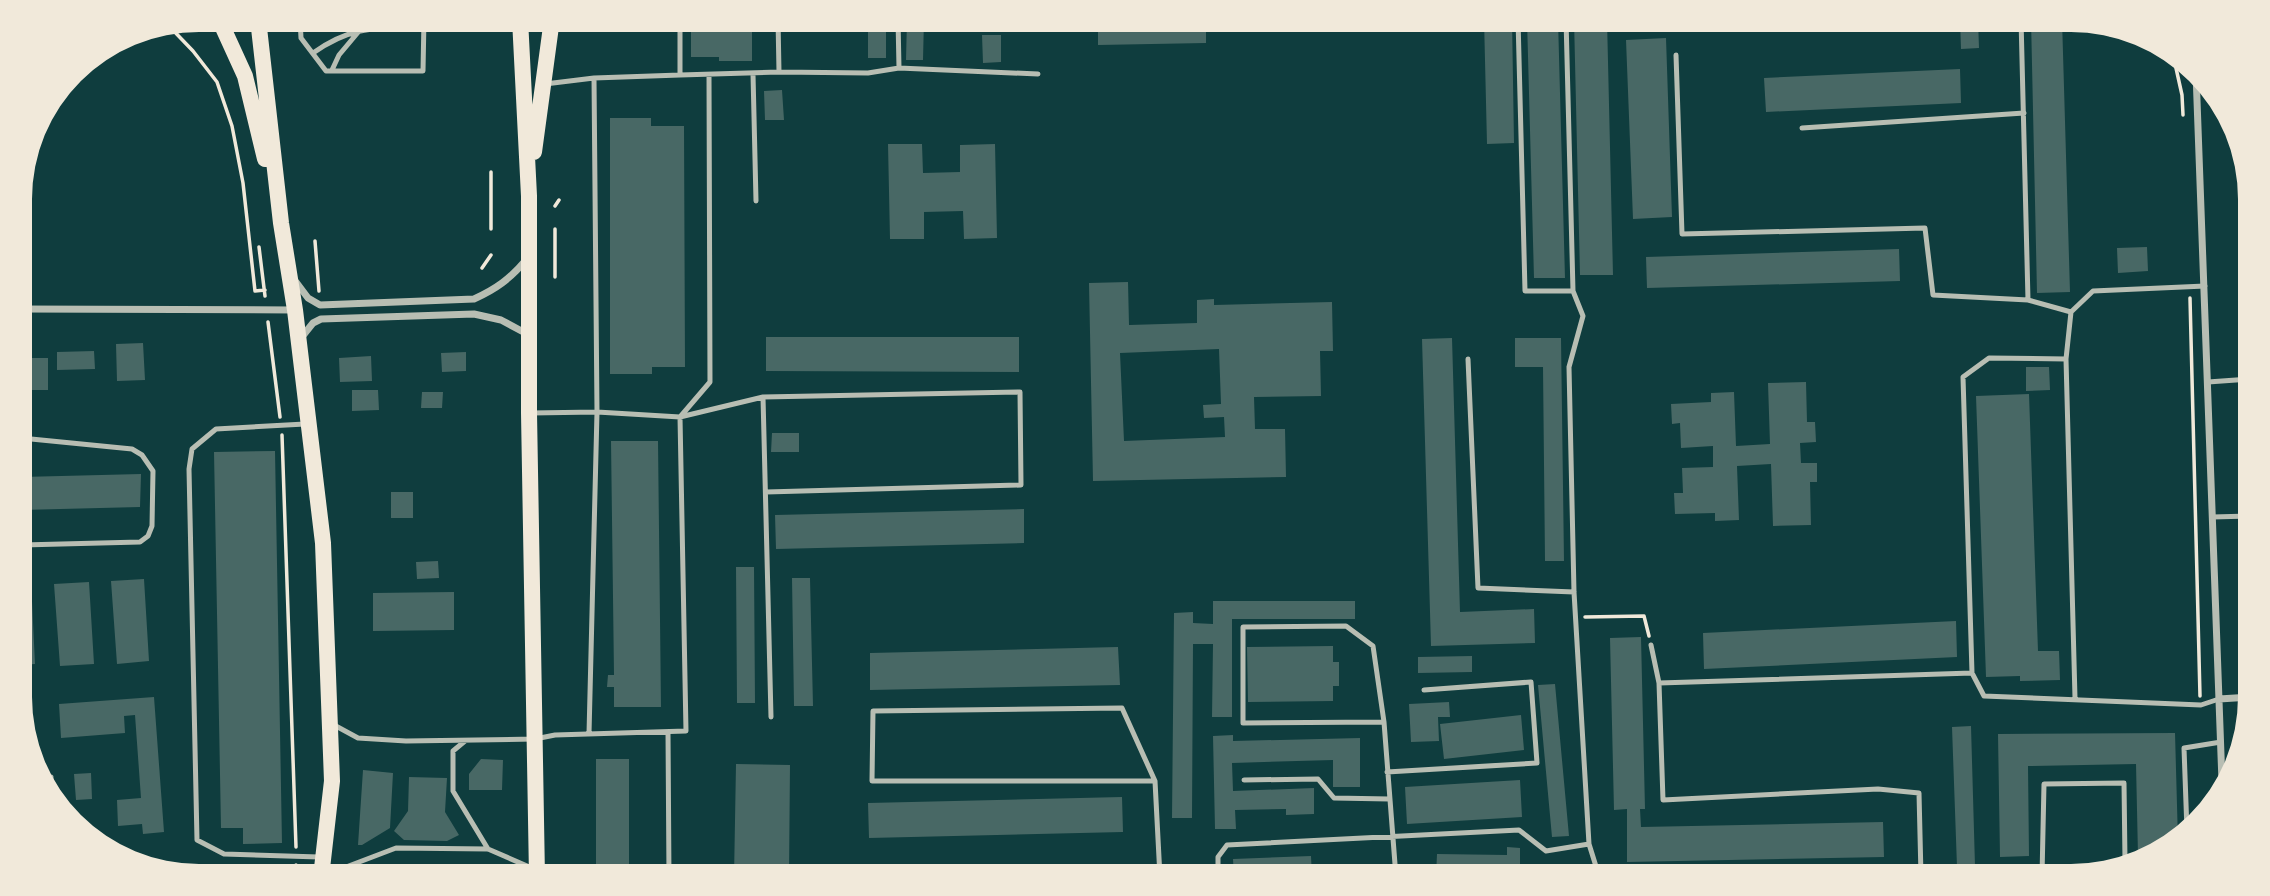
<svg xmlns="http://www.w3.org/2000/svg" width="2270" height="896" font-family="'IBM Plex Sans',sans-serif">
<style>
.building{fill:#486865;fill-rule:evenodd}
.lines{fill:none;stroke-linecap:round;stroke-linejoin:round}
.path{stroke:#f1e9da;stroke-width:3.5}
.service{stroke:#b8beb3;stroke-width:5}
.minor{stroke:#b8beb3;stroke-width:7}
.primary{stroke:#f1e9da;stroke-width:16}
</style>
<rect width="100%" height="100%" fill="#0f3d3e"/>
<path class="building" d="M 691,19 L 752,19 L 752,61 L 719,61 L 719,57 L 691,57 Z
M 868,19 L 886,19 L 886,58 L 868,58 Z
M 907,19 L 924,19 L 923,60 L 906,60 Z
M 1098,19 L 1206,19 L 1206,43 L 1098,45 Z
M 1484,19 L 1512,19 L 1514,143 L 1487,144 Z
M 1527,19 L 1558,19 L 1565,278 L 1534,278 Z
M 1574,19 L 1607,19 L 1613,275 L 1580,275 Z
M 1960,19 L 1978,19 L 1979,48 L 1961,49 Z
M 2031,19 L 2062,19 L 2070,292 L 2037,293 Z
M 2109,25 L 2130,29 L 2140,36 L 2109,37 Z
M 982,35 L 1001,35 L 1001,62 L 983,63 Z
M 1666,38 L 1672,217 L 1633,219 L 1626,40 Z
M 1960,69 L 1961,103 L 1766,112 L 1764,78 Z
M 782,90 L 784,120 L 765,120 L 764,91 Z
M 610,118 L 651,118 L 651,126 L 684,126 L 685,367 L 652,367 L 652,374 L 610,374 Z
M 888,144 L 922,144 L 923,173 L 960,172 L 960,145 L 995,144 L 997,238 L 964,239 L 963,211 L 924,212 L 924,239 L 890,239 Z
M 2244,200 L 2249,200 L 2250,333 L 2247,333 Z
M 2147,247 L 2148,271 L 2118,273 L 2117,248 Z
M 1899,249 L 1900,281 L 1647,288 L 1646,257 Z
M 20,251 L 24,251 L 23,284 L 20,284 Z
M 1128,282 L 1129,325 L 1197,323 L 1197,300 L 1214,299 L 1214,305 L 1332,302 L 1333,351 L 1320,351 L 1321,396 L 1254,397 L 1255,429 L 1285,429 L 1286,477 L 1093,481 L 1089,283 ZM 1219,349 L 1221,404 L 1203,405 L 1204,418 L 1224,417 L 1225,437 L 1124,441 L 1120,353 Z
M 766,337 L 1019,337 L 1019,372 L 766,371 Z
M 1452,338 L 1460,612 L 1534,609 L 1535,643 L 1431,646 L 1422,339 Z
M 1515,338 L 1561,338 L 1564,561 L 1545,561 L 1543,367 L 1515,367 Z
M 143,343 L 145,380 L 117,381 L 116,344 Z
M 94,351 L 95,369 L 57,370 L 57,352 Z
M 466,352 L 466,371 L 442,372 L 441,353 Z
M 371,356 L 372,381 L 340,382 L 339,358 Z
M 21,358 L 48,358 L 48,390 L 21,390 Z
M 2026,367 L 2049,367 L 2050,390 L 2026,391 Z
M 1806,382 L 1807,422 L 1815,422 L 1816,442 L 1800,443 L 1801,463 L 1817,463 L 1817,482 L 1810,482 L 1811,525 L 1773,526 L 1771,464 L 1737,466 L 1739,520 L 1715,521 L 1715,513 L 1675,514 L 1674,493 L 1683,493 L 1682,468 L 1713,467 L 1713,446 L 1681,448 L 1680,423 L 1672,424 L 1671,404 L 1711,402 L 1711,393 L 1734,392 L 1736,446 L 1770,444 L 1768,383 Z
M 352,390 L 378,390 L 379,410 L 352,411 Z
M 422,392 L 443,392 L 442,408 L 421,408 Z
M 2029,394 L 2038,651 L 2059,651 L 2060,680 L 2020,681 L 2020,676 L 1986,677 L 1976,396 Z
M 772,433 L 799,433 L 799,452 L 771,452 Z
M 611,441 L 658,441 L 661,707 L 614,707 L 614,687 L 607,687 L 608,675 L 614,675 Z
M 275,451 L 282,843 L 243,844 L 243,828 L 221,828 L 214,452 Z
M 141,474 L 140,507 L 21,510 L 21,477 Z
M 391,492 L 413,492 L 413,518 L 391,518 Z
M 1024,509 L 1024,543 L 776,549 L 775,515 Z
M 438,561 L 439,578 L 417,579 L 416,562 Z
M 736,567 L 754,567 L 755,703 L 737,703 Z
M 792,578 L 810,578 L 813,706 L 794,706 Z
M 144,579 L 149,661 L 117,664 L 111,581 Z
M 22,580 L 31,580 L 35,664 L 22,665 Z
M 89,582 L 94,664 L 60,666 L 54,584 Z
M 454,592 L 454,630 L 373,631 L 373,593 Z
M 1213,601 L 1355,601 L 1355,619 L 1232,619 L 1232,717 L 1212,717 L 1213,644 L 1193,644 L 1192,818 L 1172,818 L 1174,613 L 1193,612 L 1193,623 L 1213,624 Z
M 1956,621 L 1957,657 L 1704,669 L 1703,633 Z
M 1641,637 L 1645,809 L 1640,809 L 1641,827 L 1883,822 L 1884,857 L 1627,862 L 1627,809 L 1614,810 L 1610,638 Z
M 1333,646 L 1333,662 L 1339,662 L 1339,686 L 1333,686 L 1333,701 L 1248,702 L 1247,647 Z
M 1118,647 L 1120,685 L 870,690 L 870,653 Z
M 1472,656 L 1472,672 L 1418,673 L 1418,657 Z
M 1555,684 L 1569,836 L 1552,837 L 1538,685 Z
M 154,697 L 164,832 L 143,834 L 142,824 L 118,826 L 117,800 L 141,798 L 135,715 L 124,716 L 125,733 L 61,738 L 59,704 Z
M 1449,702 L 1450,717 L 1438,717 L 1439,741 L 1411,742 L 1409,704 Z
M 1521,715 L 1524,750 L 1444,759 L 1440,724 Z
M 23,717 L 32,717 L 33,747 L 30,747 L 23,732 Z
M 1971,726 L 1975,866 L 1957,867 L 1952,727 Z
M 2175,733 L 2178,841 L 2138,856 L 2136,764 L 2028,766 L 2029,856 L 2000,857 L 1998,734 Z
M 1233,735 L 1233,741 L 1360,738 L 1360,787 L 1333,787 L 1333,760 L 1232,763 L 1233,791 L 1314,788 L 1314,814 L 1286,815 L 1286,809 L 1235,810 L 1236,829 L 1215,829 L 1213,736 Z
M 481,759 L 503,760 L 502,790 L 469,790 L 469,774 Z
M 596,759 L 629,759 L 629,877 L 596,877 Z
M 736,764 L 790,765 L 789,877 L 734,877 Z
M 363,770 L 393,773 L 390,828 L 362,845 L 358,845 Z
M 91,773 L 92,799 L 76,800 L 74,774 Z
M 409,777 L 447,778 L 445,812 L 459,835 L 447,841 L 404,840 L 394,831 L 408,811 Z
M 1520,780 L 1522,817 L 1407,824 L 1405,787 Z
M 1122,797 L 1123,832 L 869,838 L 868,803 Z
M 1507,847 L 1520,848 L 1520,876 L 1436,877 L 1437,854 L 1507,855 Z
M 1311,856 L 1312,877 L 1234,877 L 1233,859 Z"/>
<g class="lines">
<path class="path" d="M 168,25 L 193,51 L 217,82 L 232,126 L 243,183 L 255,291 L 265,290
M 2174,59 L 2182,95 L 2183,115
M 555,206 L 559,200
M 491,229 L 491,172
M 315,241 L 319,291
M 259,247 L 265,296
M 482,268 L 491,255
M 555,277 L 555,229
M 2190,298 L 2200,696
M 268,322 L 280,417
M 282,435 L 296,847
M 1585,617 L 1644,616 L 1649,636
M 296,865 L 296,877"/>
<path class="service" d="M 300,19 L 301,38 L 326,71 L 423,71 L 424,19
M 778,19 L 779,72
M 898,19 L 899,68
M 1518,19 L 1525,291 L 1573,291
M 1566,19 L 1573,291 L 1583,316 L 1569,367 L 1574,592 L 1589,844 L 1599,876
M 2021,19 L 2028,300
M 313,53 C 352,25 378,28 424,27
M 1676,55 L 1682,234 L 1925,228 L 1933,295 L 2028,300 L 2071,312
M 332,70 L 339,55 L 360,30
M 753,74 L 756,201
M 680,75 L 680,19
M 545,84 L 594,78 L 680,75 L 779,72 L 868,73 L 899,68 L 1038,74
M 1802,128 L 2024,113
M 1468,359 L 1478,588 L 1574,592
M 2208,382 L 2250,379
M 763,397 L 771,717
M 531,413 L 597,412 L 680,417 L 763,397 L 1020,392 L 1021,485 L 766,492
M 305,424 L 216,429 L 192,449 L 189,469 L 197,840 L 224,854 L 319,857
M 21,438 L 132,449 L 142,455 L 153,471 L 152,526 L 148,536 L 140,542 L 22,545
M 2212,517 L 2250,516
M 1651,645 L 1659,683 L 1663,800 L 1878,789 L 1919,793 L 1921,876
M 1972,673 L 1963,377 L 1989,358 L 2066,359
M 1659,683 L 1972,673 L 1984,696 L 2201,705 L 2219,699
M 2075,698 L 2066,359 L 2071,312 L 2093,291 L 2205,286
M 1384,722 L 1373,646 L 1346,626 L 1243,627 L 1243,723 L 1384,722 L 1396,877
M 334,725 L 358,738 L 406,741 L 535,739 L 555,735 L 686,731 L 680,417 L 710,382 L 709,75
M 668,732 L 669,877
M 589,734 L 597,412 L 594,78
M 465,741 L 453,751 L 453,791 L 488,849
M 1387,772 L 1537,763 L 1531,682 L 1424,690
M 51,777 L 51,791
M 1244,780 L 1318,779 L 1334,798 L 1389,799
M 1155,781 L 1122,708 L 873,711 L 872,781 L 1155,781 L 1160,877
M 2187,831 L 2184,748 L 2221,742
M 325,875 L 396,848 L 488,849 L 534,869
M 2042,876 L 2044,784 L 2124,783 L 2125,861
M 1218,877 L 1218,857 L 1227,845 L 1519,830 L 1546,851 L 1589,844"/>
<path class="minor" d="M 2196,73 L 2222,782
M 296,282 L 308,298 L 320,305 L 474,299 C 496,289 510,279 526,260
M 20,309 L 295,310
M 301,338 L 313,323 L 321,319 L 474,314 L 501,320 L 529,335
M 2219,699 L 2251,697"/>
<path class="primary" d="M 219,19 L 245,76 L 265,159
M 258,19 L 281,223 L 295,310 L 323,543 L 332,781 L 321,877
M 520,19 L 529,196 L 529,413 L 537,877
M 534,152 L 552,19"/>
</g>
<path d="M0 0H2270V896H0ZM199 32H2071A167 167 0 0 1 2238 199V697A167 167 0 0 1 2071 864H199A167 167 0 0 1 32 697V199A167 167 0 0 1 199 32Z" fill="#f1e9da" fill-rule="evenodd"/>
</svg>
